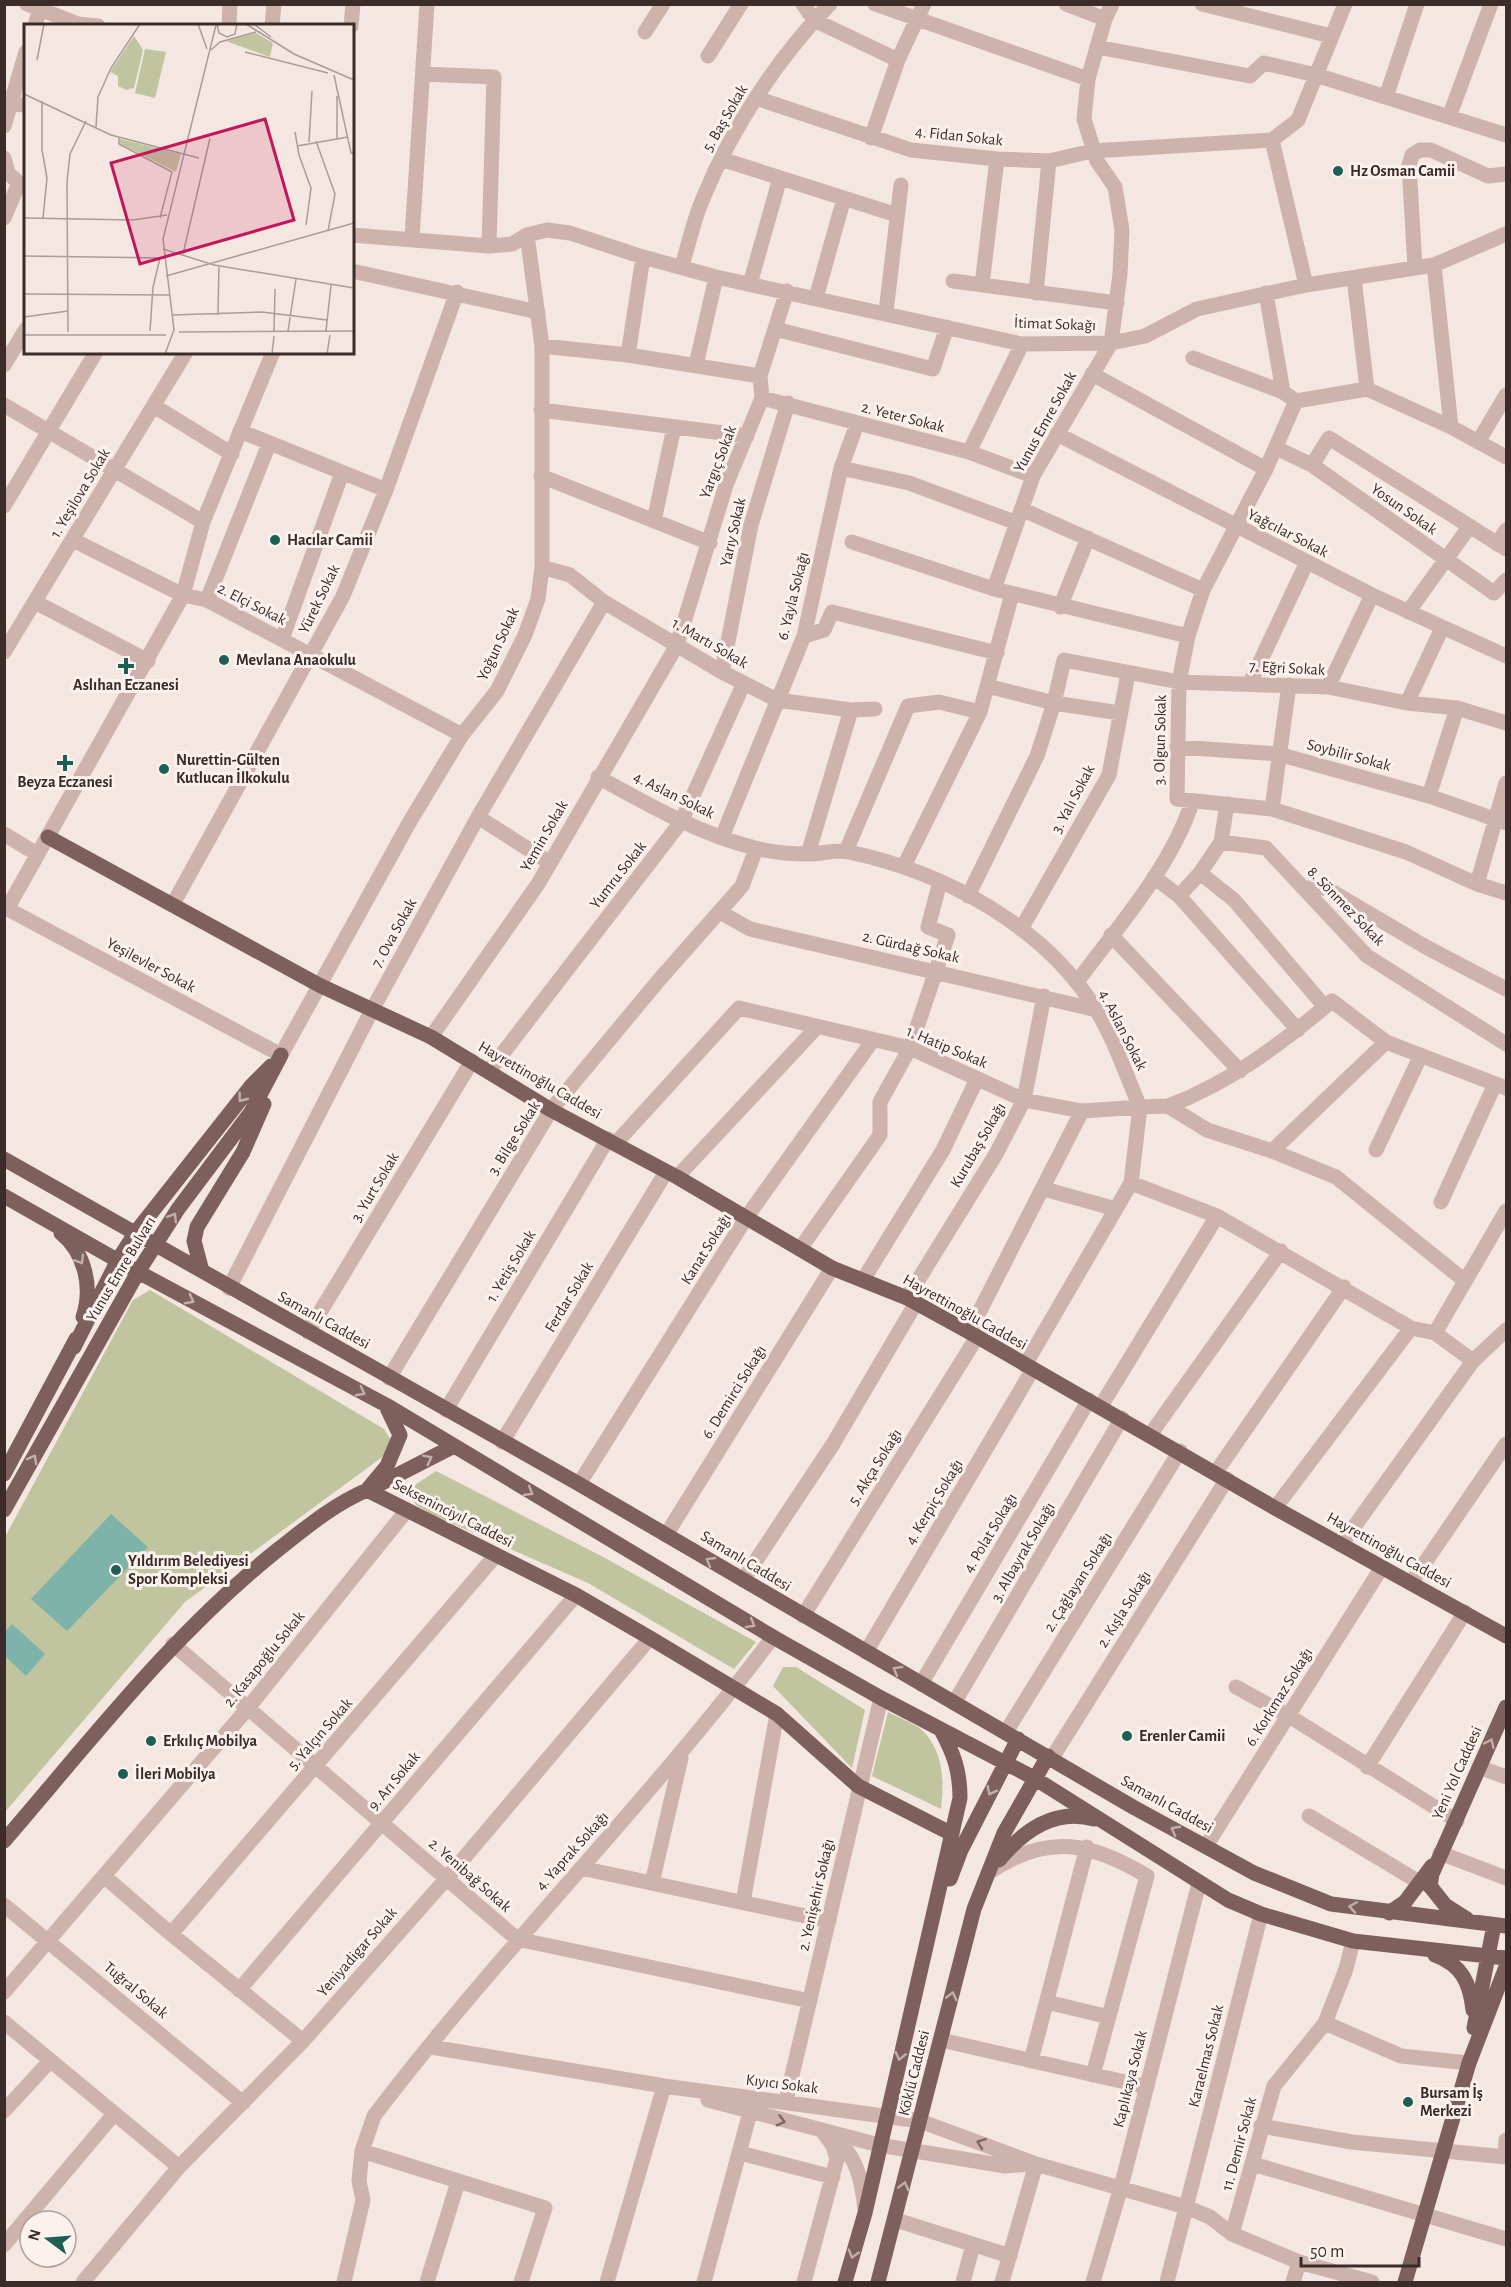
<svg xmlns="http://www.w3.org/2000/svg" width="1511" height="2287" font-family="'Alegreya Sans',sans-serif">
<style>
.green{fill:#c0c49f}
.water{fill:#7db3a9}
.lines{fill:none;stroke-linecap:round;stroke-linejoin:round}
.minor{stroke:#cdb3ab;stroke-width:15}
.major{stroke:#7d5f5b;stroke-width:15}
.oneway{stroke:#c2afab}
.oneway2{stroke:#7d6964}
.poi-dot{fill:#1e5f54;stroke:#fbf1ed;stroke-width:2}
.labels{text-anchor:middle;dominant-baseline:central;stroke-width:6;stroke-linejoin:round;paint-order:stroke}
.street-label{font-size:16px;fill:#3b2c2a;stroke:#fbf1ed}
.poi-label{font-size:16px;font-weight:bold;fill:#3b2c2a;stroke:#fbf1ed;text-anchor:start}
.inset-road{fill:none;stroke:#aa9c97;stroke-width:1.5}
.view{fill:#c2185b;fill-opacity:0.15;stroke:#c2185b;stroke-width:3}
.inset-edge{fill:none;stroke:#3b2c2a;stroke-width:3}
</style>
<rect width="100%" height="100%" fill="#f4e6e0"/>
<path class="green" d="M 150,1290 L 384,1429 L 392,1442 L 385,1455 L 185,1602 L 5,1812 L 5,1537 L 133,1300 Z
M 436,1471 L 605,1558 L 756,1642 L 734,1669 L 588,1583 L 433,1515 L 416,1505 L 411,1498 L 415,1485 Z
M 783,1667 L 796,1667 L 865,1710 L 852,1768 L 773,1686 Z
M 888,1712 C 899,1718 917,1724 925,1733 C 944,1755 944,1782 941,1809 L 872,1776 Z"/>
<path class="water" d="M 111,1514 L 148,1547 L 67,1631 L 31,1599 Z
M 12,1624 L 45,1654 L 26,1676 L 5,1656 L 5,1632 Z"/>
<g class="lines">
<path class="minor" d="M 27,4 L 78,24 L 98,26
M 803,4 L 814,20 L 898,60
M 875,4 L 1088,79
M 1066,4 L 1105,19
M 1202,4 L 1331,36
M 35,26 L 41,4
M 229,26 L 230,4
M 272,26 L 274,4
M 351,26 L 353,4
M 645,32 L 663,4
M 1097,47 L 1250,76 L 1264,63 L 1316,75 L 1506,135
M 708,56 L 741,4
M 423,74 L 494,77 L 489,246
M 1386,97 L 1417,4
M 756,98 L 911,150 L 997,159 L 1049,161 L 1092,151 L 1272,140
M 10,104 L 26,105
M 1449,117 L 1491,4
M 4,126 L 26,52
M 871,138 L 898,60 L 924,4
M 1272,140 L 1298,120 L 1345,4
M 1272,140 L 1306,285
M 4,158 L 8,173 L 19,183 L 4,218
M 721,159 L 897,215
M 352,235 L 489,246 L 512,244 L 527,235 L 547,230 L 570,233 L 643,257 L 716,277 L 1022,344 L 1111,343 L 1145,336 L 1197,309 L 1306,285 L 1434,265 L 1506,234
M 412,238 L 427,4
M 1434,265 L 1451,427
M 682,266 C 689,243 694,218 704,196 C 733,126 777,59 830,4
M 1415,267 L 1409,165 L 1412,155 L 1420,150 L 1431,150 L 1488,176 L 1506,174
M 352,271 L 538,312
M 1354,278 L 1367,389
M 953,281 L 1117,303
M 750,284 L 780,178
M 982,285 L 997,159
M 1036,293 L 1049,161
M 1266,293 L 1283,392 L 1296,401 L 1266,469 L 1203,590 L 1188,636 L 1179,682 L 1177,799 L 1272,809 L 1406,852 L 1477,884 L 1506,893
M 816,298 L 844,198
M 886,312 L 901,185
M 775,329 L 933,369 L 947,327
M 542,346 L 628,355 L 760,376
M 628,355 L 643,257
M 1193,358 L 1283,392
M 4,365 L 26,329
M 696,365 L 716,277
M 1092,374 L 1266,469
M 762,398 L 969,452 L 1033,476
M 1296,401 L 1367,389 L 1451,427 L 1506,457
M 4,405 L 203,522
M 154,406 L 232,454
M 541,410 L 747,436
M 240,431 L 386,490
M 1057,434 L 1372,595 L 1506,656
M 1478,442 L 1506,395
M 1276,448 L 1312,465 L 1494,593 L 1506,580
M 969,452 L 1022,344
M 1312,465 L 1329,438 L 1506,549
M 841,468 L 909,483 L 1017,523
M 541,476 L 710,543
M 4,506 L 96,352
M 1021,509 L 1203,590
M 654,521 L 674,427
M 73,540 L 183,595 L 207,600 L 462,735
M 852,542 L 994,589 L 1188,636
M 1497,544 L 1506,530
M 542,567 L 570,575 L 604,602 L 722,672 L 777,700 L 851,710 L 875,709
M 994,589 L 1033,476 L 1111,343 L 1120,274 L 1122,230 L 1115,187 L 1097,161 L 1084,119 L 1088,79 L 1105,19 L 1112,4
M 207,600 L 269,444
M 35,602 L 148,661
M 1060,607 L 1088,538
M 1408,612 L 1470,526
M 804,636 L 824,630 L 832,612 L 997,653
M 282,639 L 342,473
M 4,652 L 186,352
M 722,672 L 751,525 L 788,403
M 1250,683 L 1307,562
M 987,686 L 1054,703 L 1120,713
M 1328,687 L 1372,595
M 1407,703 L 1442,628
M 1177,747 L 1278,754 L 1429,796 L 1506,823
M 598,777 C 649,805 699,834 755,848 C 771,852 792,854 809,854 C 822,854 836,849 849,852 C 944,872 1043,925 1095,1008 C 1114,1038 1126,1075 1140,1107 L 1168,1106 L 1207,1130 L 1272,1151 L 1336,1177 L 1465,1281
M 1429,796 L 1457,708
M 1272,809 L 1289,685
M 478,817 L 550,863
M 4,834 L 37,854
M 722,837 L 804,636 L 841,468 L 857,424
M 1221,842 L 1266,848 L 1367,956 L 1506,1044
M 846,851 L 908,706 L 939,702 L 980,712
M 808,854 L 851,710
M 904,866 L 980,712 L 1012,594
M 1200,873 L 1234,900 L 1325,1007
M 1154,877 L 1179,896 L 1298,1030
M 1477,884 L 1506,783
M 1304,888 L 1326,888 L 1426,947 L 1506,989
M 968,896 L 1037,756 L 1054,703 L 1064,660 L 1179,682 L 1328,687 L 1407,703 L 1457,708 L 1506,723
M 1179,896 L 1200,873 L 1221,842 L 1227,804
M 173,904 L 343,596 L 386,490 L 457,292
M 4,907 L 281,1055 L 409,823 L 462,735 L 497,691 L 525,635 L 538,599 L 542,567 L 542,346 L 527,235
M 7,909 L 183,595 L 203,522 L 273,352
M 720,912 L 750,929 L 1097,1010
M 1021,929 L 1109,775 L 1128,674
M 1111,935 L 1240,1071
M 1077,982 C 1119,925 1169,870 1192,803
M 431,1037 L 538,884 L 677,645 L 726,485 L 762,398 L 760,376 L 787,291
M 489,1071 L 681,822 L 744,683
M 1168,1106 C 1230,1083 1282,1043 1332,1001 L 1386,1042 L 1506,1088
M 615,1144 L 739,1008 L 910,1048 L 1024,1100 L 1082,1111 L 1140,1107 L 1131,1183 L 1025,1365
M 1376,1150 L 1421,1055
M 1272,1151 L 1386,1042
M 677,1177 L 817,1027
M 1131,1183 L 1217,1216 L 1411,1328 L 1435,1333 L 1473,1361
M 1044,1189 L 1116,1209
M 1441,1202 L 1495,1084
M 800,1249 L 880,1135 L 880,1102 L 910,1048 L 948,935 L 928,927 L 940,882
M 863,1280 L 943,1150 L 977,1079
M 229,1288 L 372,1010 L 478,817 L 604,602
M 907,1298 L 996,1154 L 1024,1100 L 1044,996
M 308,1332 L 472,1061
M 969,1332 L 1082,1111
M 1435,1333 L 1506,1211
M 389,1378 L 551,1110 L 659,980 L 742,886 L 756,849
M 1101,1406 L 1217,1216
M 446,1410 L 608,1139
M 1150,1435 L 1281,1251
M 502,1442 L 666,1172
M 1216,1472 L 1344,1287
M 579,1484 L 746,1218 L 873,1040
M 1275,1508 L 1411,1328
M 666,1535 L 832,1268
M 1341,1545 L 1473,1361 L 1506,1330
M 743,1580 L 833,1444 L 916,1303
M 1411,1583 L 1506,1444
M 803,1616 L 977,1337
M 173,1644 L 517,1939 L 810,2001
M 866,1652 L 1033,1369
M 921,1684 L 1089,1400
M 1236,1687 L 1289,1716 L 1457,1821
M 954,1703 L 1122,1418
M 1006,1732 L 1180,1451
M 1052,1758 L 1227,1479
M 1367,1767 L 1465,1612
M 1479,1767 L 1506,1777
M 1309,1816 L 1419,1882 L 1430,1886
M 1206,1846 L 1382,1567
M 1440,1853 L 1506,1878
M 581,1868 L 829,1921
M 993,1870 C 1049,1833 1092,1843 1147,1876 L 1093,2075
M 105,1877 L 171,1934 L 303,2041
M 652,1883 L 681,1758
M 743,1902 L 777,1714
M 4,1905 L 243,2103
M 171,1934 L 496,1555
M 239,1990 L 576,1595
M 4,1992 L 248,1708 L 407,1510
M 1047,2002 L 1109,2017
M 4,2022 L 179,2167
M 1325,2023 L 1401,2056 L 1469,2063
M 941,2040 L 1147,2087
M 431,2047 L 664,2086 L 920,2121 L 1036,2164 L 1186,2207 L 1210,2217 L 1232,2234 L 1299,2262 L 1372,2282
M 1031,2061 L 1087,1847
M 708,2100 L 879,2145 L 1005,2166 L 1030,2164
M 786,2101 L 881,1698
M 4,2111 L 50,2061
M 1261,2126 L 1352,2142 L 1506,2157
M 831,2137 C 857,2153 862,2181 865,2210
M 362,2151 L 545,2208 L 521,2282
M 740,2153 L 833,2177
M 1505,2157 L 1506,2140
M 1253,2164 L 1506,2239
M 896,2220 L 1010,2256
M 1232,2234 L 1274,2086 L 1325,2023 L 1346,1969 L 1353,1941
M 4,2245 L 114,2114
M 83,2282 L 179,2167 L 303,2041 L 447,1878 L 650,1638
M 344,2282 L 363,2200 L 359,2181 L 362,2151 L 374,2116 C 500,1950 648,1803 773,1637
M 427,2282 L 458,2182
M 607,2282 L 664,2086
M 704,2282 L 752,2105
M 804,2282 L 837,2159 L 833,2146 L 823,2132
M 963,2282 L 973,2245
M 1002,2282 L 1036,2164
M 1093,2282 L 1121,2187 L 1199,1883
M 1167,2282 L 1261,1914
M 1293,2282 L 1299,2262"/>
<path class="major" d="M 48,837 L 319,985 L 431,1037 L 551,1110 L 677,1177 L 832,1268 L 907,1298 L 969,1332 L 1275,1508 L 1506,1636
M 4,1159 L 579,1484 L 1133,1807 L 1254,1873 L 1331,1904 L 1506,1926
M 4,1196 L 138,1272 L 386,1405 L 773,1637 L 881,1698 L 1034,1778 L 1228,1900 L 1261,1914 L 1353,1941 L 1506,1958
M 61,1233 C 85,1253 93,1287 83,1317
M 202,1271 L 194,1241 L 197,1227 L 243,1152 L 264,1104
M 74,1347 L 118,1260 L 136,1232 L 252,1085 L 271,1066
M 4,1474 L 76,1339
M 372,1488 L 452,1447
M 367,1490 L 387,1466 L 400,1435 L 387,1408
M 4,1510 L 138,1272 L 178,1209 L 251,1112 L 281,1055
M 4,1841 C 92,1739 174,1632 280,1548 C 308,1526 333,1505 367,1490 L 576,1595 L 650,1638 L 777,1714 L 858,1786 L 952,1834
M 999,1860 C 1023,1831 1055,1808 1094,1819
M 950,1879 L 961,1850 L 1018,1739
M 1389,1913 L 1405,1902 L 1432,1866
M 1467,1919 L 1445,1905 L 1430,1886 L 1432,1874 L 1506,1707
M 1435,1955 C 1462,1965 1470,1983 1473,2010
M 1474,2028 L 1494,1925
M 845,2282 L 865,2213 L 960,1798 C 960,1771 954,1754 941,1730
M 878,2282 L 974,1909 L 1004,1833 L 1048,1756
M 1405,2282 L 1469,2063 L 1506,1967"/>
</g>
<defs><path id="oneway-chevron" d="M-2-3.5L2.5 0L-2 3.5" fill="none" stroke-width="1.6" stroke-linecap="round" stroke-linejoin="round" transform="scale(1.5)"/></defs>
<g class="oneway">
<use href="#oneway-chevron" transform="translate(242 1098) rotate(127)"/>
<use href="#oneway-chevron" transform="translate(173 1217) rotate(-58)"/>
<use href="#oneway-chevron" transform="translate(80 1260) rotate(59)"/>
<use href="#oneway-chevron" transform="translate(190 1300) rotate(28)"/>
<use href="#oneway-chevron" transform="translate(361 1392) rotate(28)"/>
<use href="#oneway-chevron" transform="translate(33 1459) rotate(-61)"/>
<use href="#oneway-chevron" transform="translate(428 1459) rotate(-27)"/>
<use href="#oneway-chevron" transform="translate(529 1492) rotate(31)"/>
<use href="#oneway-chevron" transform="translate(710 1561) rotate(-150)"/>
<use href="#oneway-chevron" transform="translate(751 1624) rotate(31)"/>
<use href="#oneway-chevron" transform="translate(897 1670) rotate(-150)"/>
<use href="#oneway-chevron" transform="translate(1490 1743) rotate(-65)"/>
<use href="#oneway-chevron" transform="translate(991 1791) rotate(117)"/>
<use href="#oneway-chevron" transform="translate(1175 1830) rotate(-152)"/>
<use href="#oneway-chevron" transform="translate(1353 1907) rotate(-171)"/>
<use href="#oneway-chevron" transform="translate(952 1996) rotate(-76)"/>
<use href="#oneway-chevron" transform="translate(900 2056) rotate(103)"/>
<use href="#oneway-chevron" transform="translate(904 2186) rotate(-76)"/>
<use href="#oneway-chevron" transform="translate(853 2254) rotate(106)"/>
</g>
<g class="oneway2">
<use href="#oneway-chevron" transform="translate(781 2121) rotate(15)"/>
<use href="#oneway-chevron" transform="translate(981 2143) rotate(-160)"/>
</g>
<g class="poi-dot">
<circle cx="1338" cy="171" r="6"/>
<circle cx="275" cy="540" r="6"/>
<circle cx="224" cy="660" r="6"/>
<path d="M123 657h6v6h6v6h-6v6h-6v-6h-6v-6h6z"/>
<path d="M62 754h6v6h6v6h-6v6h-6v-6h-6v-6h6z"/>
<circle cx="164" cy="769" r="6"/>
<circle cx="116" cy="1570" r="6"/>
<circle cx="1127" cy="1736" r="6"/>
<circle cx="151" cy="1741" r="6"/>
<circle cx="123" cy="1774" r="6"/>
<circle cx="1408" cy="2102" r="6"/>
</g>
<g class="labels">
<g class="street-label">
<text transform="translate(725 118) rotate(-60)">5. Baş Sokak</text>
<text transform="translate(959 136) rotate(6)">4. Fidan Sokak</text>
<text transform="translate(1055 324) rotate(2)">İtimat Sokağı</text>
<text transform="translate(903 417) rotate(14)">2. Yeter Sokak</text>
<text transform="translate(1045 422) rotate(-61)">Yunus Emre Sokak</text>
<text transform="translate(718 462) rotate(-69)">Yargıç Sokak</text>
<text transform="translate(80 493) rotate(-59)">1. Yeşilova Sokak</text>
<text transform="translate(1404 509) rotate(35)">Yosun Sokak</text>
<text transform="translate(733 532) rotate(-77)">Yarıy Sokak</text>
<text transform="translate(1288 533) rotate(27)">Yağcılar Sokak</text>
<text transform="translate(793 596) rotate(-76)">6. Yayla Sokağı</text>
<text transform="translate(319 599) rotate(-64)">Yürek Sokak</text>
<text transform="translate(252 604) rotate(27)">2. Elçi Sokak</text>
<text transform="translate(710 643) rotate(30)">1. Martı Sokak</text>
<text transform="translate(498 644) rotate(-65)">Yoğun Sokak</text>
<text transform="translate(1287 668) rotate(3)">7. Eğri Sokak</text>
<text transform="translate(1160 740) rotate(-89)">3. Olgun Sokak</text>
<text transform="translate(1349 755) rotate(15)">Soybilir Sokak</text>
<text transform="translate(674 795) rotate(26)">4. Aslan Sokak</text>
<text transform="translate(1073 799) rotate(-62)">3. Yalı Sokak</text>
<text transform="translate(544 836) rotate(-60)">Yemin Sokak</text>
<text transform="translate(618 875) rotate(-52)">Yumru Sokak</text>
<text transform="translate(1346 906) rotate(46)">8. Sönmez Sokak</text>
<text transform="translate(394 933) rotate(-61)">7. Ova Sokak</text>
<text transform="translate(911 947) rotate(13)">2. Gürdağ Sokak</text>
<text transform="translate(151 965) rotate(28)">Yeşilevler Sokak</text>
<text transform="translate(1123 1030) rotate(63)">4. Aslan Sokak</text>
<text transform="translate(947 1047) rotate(23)">1. Hatip Sokak</text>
<text transform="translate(540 1080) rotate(30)">Hayrettinoğlu Caddesi</text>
<text transform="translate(514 1138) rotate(-58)">3. Bilge Sokak</text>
<text transform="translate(978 1145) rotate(-60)">Kurubaş Sokağı</text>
<text transform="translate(375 1187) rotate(-59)">3. Yurt Sokak</text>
<text transform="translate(706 1249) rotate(-58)">Kanat Sokağı</text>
<text transform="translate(511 1266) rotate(-59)">1. Yetiş Sokak</text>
<text transform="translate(121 1269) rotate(-59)">Yunus Emre Bulvarı</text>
<text transform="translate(569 1297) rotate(-59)">Ferdar Sokak</text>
<text transform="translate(965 1312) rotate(29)">Hayrettinoğlu Caddesi</text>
<text transform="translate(324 1320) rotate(29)">Samanlı Caddesi</text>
<text transform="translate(734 1392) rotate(-58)">6. Demirci Sokağı</text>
<text transform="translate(875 1467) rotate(-58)">5. Akça Sokağı</text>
<text transform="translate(934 1502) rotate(-59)">4. Kerpiç Sokağı</text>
<text transform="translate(453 1513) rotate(27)">Sekseninciyıl Caddesi</text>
<text transform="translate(990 1533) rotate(-59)">4. Polat Sokağı</text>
<text transform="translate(1389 1550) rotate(29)">Hayrettinoğlu Caddesi</text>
<text transform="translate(1023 1552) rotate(-60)">3. Albayrak Sokağı</text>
<text transform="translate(746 1561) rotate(31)">Samanlı Caddesi</text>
<text transform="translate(1078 1582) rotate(-58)">2. Çağlayan Sokağı</text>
<text transform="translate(1124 1609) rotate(-58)">2. Kışla Sokağı</text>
<text transform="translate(264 1659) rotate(-51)">2. Kasapoğlu Sokak</text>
<text transform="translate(1279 1697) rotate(-58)">6. Korkmaz Sokağı</text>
<text transform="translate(320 1734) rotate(-49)">5. Yalçın Sokak</text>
<text transform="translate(1457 1773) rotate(-66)">Yeni Yol Caddesi</text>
<text transform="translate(394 1781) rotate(-50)">9. Arı Sokak</text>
<text transform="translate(1167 1804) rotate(29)">Samanlı Caddesi</text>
<text transform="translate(572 1851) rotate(-48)">4. Yaprak Sokağı</text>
<text transform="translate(470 1875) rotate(41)">2. Yenibağ Sokak</text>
<text transform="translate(816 1895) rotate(-77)">2. Yenişehir Sokağı</text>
<text transform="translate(357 1952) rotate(-49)">Yeniyadigar Sokak</text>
<text transform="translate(136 1990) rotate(40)">Tuğral Sokak</text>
<text transform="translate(1206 2056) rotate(-76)">Karaelmas Sokak</text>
<text transform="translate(914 2073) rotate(-76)">Köklü Caddesi</text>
<text transform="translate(1130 2079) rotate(-76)">Kaplıkaya Sokak</text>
<text transform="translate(782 2084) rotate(7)">Kıyıcı Sokak</text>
<text transform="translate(1239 2144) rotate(-75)">11. Demir Sokak</text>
</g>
<g class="poi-label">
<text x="1350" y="171">Hz Osman Camii</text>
<text x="287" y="540">Hacılar Camii</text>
<text x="236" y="660">Mevlana Anaokulu</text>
<text x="126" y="685" text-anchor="middle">Aslıhan Eczanesi</text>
<text x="176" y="760">Nurettin-Gülten<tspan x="176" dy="18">Kutlucan İlkokulu</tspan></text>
<text x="65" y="782" text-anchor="middle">Beyza Eczanesi</text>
<text x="128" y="1561">Yıldırım Belediyesi<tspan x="128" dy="18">Spor Kompleksi</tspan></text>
<text x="1139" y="1736">Erenler Camii</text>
<text x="163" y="1741">Erkılıç Mobilya</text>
<text x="135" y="1774">İleri Mobilya</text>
<text x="1420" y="2093">Bursam İş<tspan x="1420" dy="18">Merkezi</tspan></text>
</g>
</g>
<g transform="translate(24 24)">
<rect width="330" height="330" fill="#f4e6e0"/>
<path d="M 232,9 L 249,19 L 246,33 L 202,17 ZM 110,12 L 119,26 L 110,64 L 102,66 L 94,62 L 94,52 L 86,48 ZM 121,25 L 142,28 L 131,74 L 111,69 ZM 96,115 L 157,130 L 152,148 L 95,119 Z" fill="#c0c49f"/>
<path class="inset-road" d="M 174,0 L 183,25M 193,0 L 195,9 L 203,13 L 211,10 L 213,0M 222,0 L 270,30 L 330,56M 230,0 L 247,13M 187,26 L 196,18 L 232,8M 221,28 L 304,49M 13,36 L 20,0M 310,51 L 327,129 L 330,129M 0,70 L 87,111 L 175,134M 313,72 L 313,114M 18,77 L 18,126 L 23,154 L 19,194M 72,103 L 74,73 L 87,44 L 116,0M 271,108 L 275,131 L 287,164 L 282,201M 95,114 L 95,120 L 148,148 L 136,194M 292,117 L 311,170 L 304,207M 285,118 L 288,67M 273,122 L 324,113M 0,194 L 109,196 L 143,191M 139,225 L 190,241 L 330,264M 159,230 L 186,114M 0,232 L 141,234M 142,252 L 330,199M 0,270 L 145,271M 148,291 L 238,288 L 303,296M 194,291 L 195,241M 0,293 L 44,287M 126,307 L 129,263 L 136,234M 250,307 L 251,265M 264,307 L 272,255M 302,307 L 307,261M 44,308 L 43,158 L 46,130 L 62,97M 155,308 L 330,307M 0,311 L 142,311M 141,330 L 150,306 L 139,215 L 192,1M 248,330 L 250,312M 303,330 L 306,311"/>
<path class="view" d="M 241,95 L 270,196 L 116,240 L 87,139 Z"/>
<rect width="330" height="330" class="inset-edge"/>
</g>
<rect width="1511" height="2287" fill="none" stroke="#3b2c2a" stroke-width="12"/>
<g transform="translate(48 2239) rotate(286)"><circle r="28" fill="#fbf1ed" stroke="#aea29f" stroke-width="1.5"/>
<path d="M0-4.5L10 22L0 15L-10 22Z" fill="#1e5f54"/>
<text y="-9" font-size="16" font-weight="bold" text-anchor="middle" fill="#3b2c2a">N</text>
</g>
<path d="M1301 2257v9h118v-9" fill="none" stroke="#3b2c2a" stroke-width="3"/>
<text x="1310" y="2257" font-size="18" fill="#3b2c2a" stroke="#fbf1ed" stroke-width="4.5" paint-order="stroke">50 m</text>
</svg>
